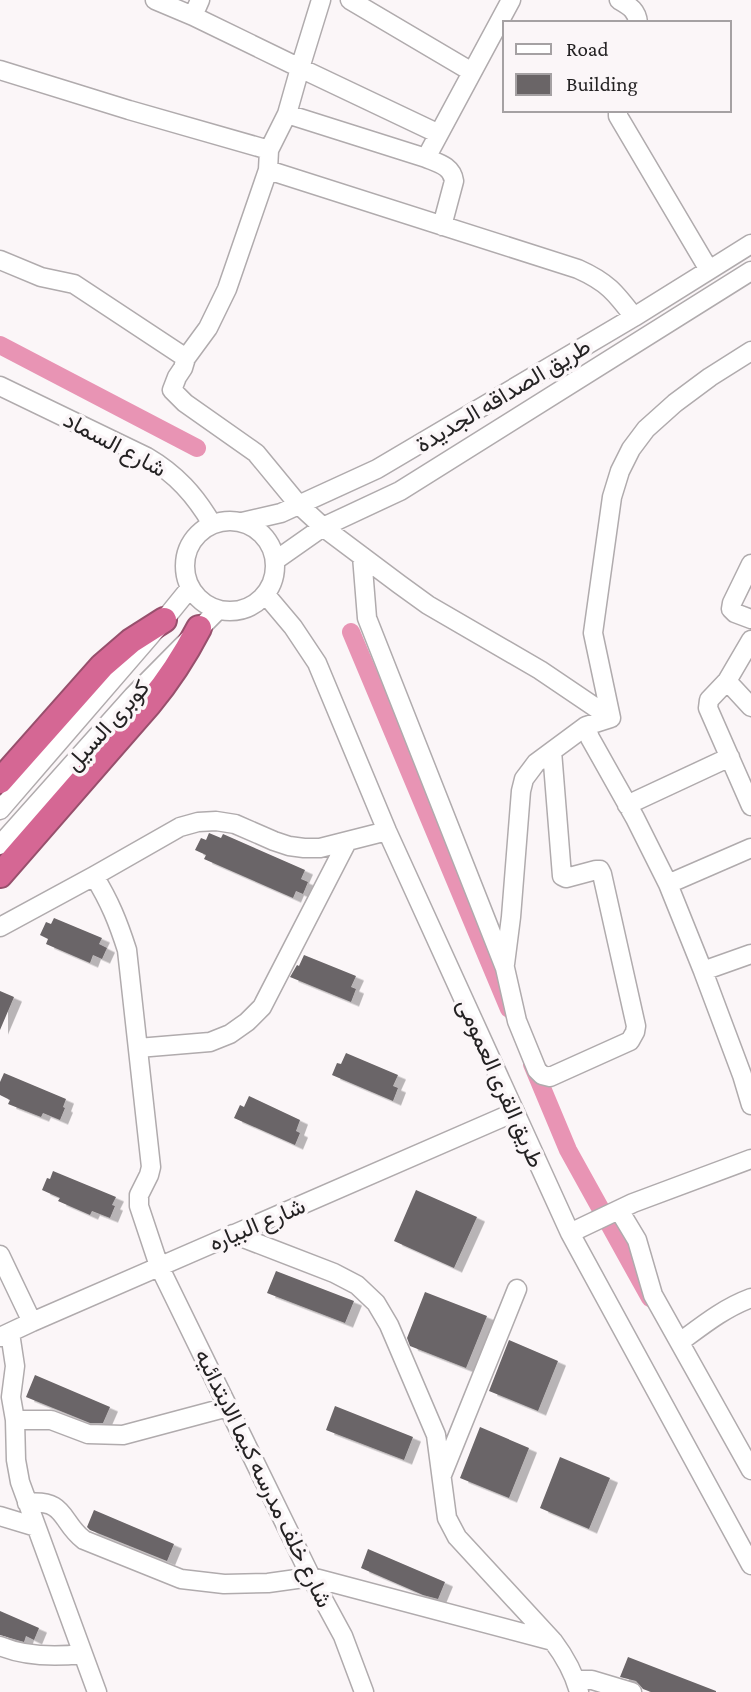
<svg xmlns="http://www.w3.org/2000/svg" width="751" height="1692" font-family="'Crimson Pro',Vazirmatn,serif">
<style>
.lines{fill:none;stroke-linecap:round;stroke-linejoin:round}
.canal{stroke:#e894b4;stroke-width:18}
.building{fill:#6a6567;filter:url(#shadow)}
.minor-casing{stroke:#b0abad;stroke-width:21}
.highway-casing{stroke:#974f6c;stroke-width:28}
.minor{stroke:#fff;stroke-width:18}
.highway{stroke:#d56794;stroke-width:24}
.labels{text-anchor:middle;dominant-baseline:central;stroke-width:7;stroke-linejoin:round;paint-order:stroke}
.street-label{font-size:23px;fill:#242223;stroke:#fbf6f8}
</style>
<defs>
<filter id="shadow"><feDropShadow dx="8" dy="4.5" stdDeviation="0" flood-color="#0004"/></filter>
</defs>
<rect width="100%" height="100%" fill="#fbf6f8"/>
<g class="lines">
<path class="canal" d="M 0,345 L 197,448
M 351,632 L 509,1009
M 532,1064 L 568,1150 L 650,1298"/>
</g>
<path class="building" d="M 209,833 L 221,838 L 223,834 L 305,870 L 301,879 L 308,882 L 303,894 L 296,891 L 293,898 L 204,859 L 206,855 L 195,850 L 201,838 L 206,840 Z
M 54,918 L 102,938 L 99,944 L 107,948 L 102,959 L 93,955 L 90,963 L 46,944 L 48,939 L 40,935 L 46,922 L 51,924 Z
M 304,955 L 356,976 L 351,987 L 356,989 L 351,1002 L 290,977 L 297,965 L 299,966 Z
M 0,991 L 14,997 L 0,1030 Z
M 346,1053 L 398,1075 L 393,1086 L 398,1088 L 393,1101 L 332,1075 L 337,1063 L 341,1064 Z
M 4,1073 L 66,1099 L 63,1107 L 65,1108 L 60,1120 L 43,1113 L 41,1117 L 8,1104 L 10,1100 L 0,1095 L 0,1082 Z
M 249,1096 L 300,1120 L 296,1131 L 300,1133 L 295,1145 L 234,1118 L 240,1105 L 244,1107 Z
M 53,1171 L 116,1197 L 112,1205 L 115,1206 L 110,1218 L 92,1211 L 90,1215 L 58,1201 L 60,1198 L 42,1190 L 47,1178 L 50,1179 Z
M 416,1190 L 477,1217 L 454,1268 L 394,1241 Z
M 276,1271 L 354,1301 L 345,1323 L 267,1293 Z
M 425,1292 L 487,1316 L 466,1368 L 410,1346 L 407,1338 Z
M 509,1340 L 558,1361 L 538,1411 L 489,1391 Z
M 35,1375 L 110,1407 L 103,1423 L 90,1423 L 26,1397 Z
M 335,1406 L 413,1437 L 404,1460 L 326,1430 Z
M 480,1427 L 529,1448 L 509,1498 L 460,1478 Z
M 560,1457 L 610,1478 L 589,1529 L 540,1508 Z
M 94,1510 L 174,1544 L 167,1561 L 90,1530 L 87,1527 Z
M 368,1549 L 445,1582 L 438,1599 L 423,1595 L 361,1568 Z
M 0,1611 L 39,1628 L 34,1640 L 26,1636 L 24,1642 L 0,1635 Z
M 628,1657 L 716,1691 L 716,1692 L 651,1692 L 643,1689 L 636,1681 L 620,1677 Z"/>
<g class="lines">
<defs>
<path id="minor" d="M 155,0 L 193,16 L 300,68 L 321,0
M 350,0 L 472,72
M 619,0 C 629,6 637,10 638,23
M 193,16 L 200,0
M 0,70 L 129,110 L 269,150
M 618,110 L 618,116 L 709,270
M 287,114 L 426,158 C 438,163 452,166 454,181 L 442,226
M 439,134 L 300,68 L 287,114 L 269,150 L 268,170 L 227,289 L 208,328 L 186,358 L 183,368 L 177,377 L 172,390 L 185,403 L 256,453 L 298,504 L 323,527 L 399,584 L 428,605 L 540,670 L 611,718
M 426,158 L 511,0
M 268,170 L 578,269 C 607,282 615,292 634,317
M 0,260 L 41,277 L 74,284 L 186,358
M 751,351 L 710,377 L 675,403 L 646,429 L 631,449 L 620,471 L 612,497 L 593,633 L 611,718 L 586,726 L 590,738 L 635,818 L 668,884 L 703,971 L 742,1075 L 751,1105
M 0,386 L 147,457 C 176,474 195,495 212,524
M185 566a45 45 0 1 1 90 0a45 45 0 1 1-90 0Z
M 242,522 L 281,513 L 377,469 L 634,317 L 751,244
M 362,556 L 367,618 L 505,968 L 517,1021 L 537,1070 L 542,1075 L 550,1077 L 630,1041 L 635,1032 L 636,1026 L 602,874 L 600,870 L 596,870 L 566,878 L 562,876 L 552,751
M 276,560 L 323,527 L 400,491 L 751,271
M 751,564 L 732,603 L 731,609 L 735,613 L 751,619
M 266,595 L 293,627 L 317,663 L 387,831 L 570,1233 L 751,1565
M 751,640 L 727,681 L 709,700 L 708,708 L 751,806
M 727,681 L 751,707
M 627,805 L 730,757
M 0,810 L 164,620 L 190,588
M 0,845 L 133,696 L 218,610
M 94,876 C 110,902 118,922 127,950 L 151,1167 L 149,1175 L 139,1195 L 139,1206 L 159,1266 L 311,1577 L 343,1636 L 364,1692
M 668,884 L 751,848
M 0,927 L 94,876 L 180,827 L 198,822 L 216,821 L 235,824 L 274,841 L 289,846 L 304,848 L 320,848 L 387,831
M 505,964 L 511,917 L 521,791 L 524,779 L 536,763 L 586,726
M 703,971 L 751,954
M 138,1048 L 210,1042 L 230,1034 L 247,1022 L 262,1007 L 347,842
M 619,1210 L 637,1240 L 653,1295 L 751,1470
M 570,1233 L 633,1203 L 751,1159
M 233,1234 L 334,1273 L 357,1285 L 376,1303 L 389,1325 L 436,1435 L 447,1518 L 457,1537 L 553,1641 C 565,1657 574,1673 579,1692
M 0,1255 L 32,1322
M 10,1333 L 15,1366 L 11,1397 L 15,1420 L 16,1460 L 20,1482 L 97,1692
M 0,1337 L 32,1322 L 515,1112
M 680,1342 C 703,1325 724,1308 751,1298
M 15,1420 L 51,1420 L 88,1434 L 123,1435 L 228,1407
M 442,1475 L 517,1289
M 27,1503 C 67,1499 60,1522 84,1540 L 181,1579 L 224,1584 L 268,1583 L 311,1577 L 553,1641
M 0,1516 L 36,1527
M 0,1646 C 26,1657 54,1657 82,1654
M 576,1680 L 592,1680 L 632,1692"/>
<path id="highway" d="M 0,781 L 102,666 L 131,641 L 164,620
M 0,875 L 149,704 C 169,680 185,655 199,628"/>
</defs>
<use href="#minor" class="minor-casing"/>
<use href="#highway" class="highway-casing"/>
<use href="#minor" class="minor"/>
<use href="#highway" class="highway"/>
</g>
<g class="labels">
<g class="street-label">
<text transform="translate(503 395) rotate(-31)">طريق الصداقه الجديدة</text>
<text transform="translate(115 444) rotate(28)">شارع السماد</text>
<text transform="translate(107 725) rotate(-48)">كوبرى السيل</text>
<text transform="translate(501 1083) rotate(66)">طريق القرى العمومى</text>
<text transform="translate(257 1224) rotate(-23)">شارع البياره</text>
<text transform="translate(264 1478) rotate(64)">شارع خلف مدرسه كيما الابتدائيه</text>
</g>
</g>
<rect x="503" y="21" width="228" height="91" fill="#fbf6f8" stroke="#a5a1a3" stroke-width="2"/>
<rect x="516" y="44" width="35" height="10" fill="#ffffff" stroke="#a5a1a3" stroke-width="2"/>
<text x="566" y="56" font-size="21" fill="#242223">Road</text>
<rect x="516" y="74" width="35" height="21" fill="#6a6567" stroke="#a5a1a3" stroke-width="2"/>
<text x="566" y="91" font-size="21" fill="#242223">Building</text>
</svg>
